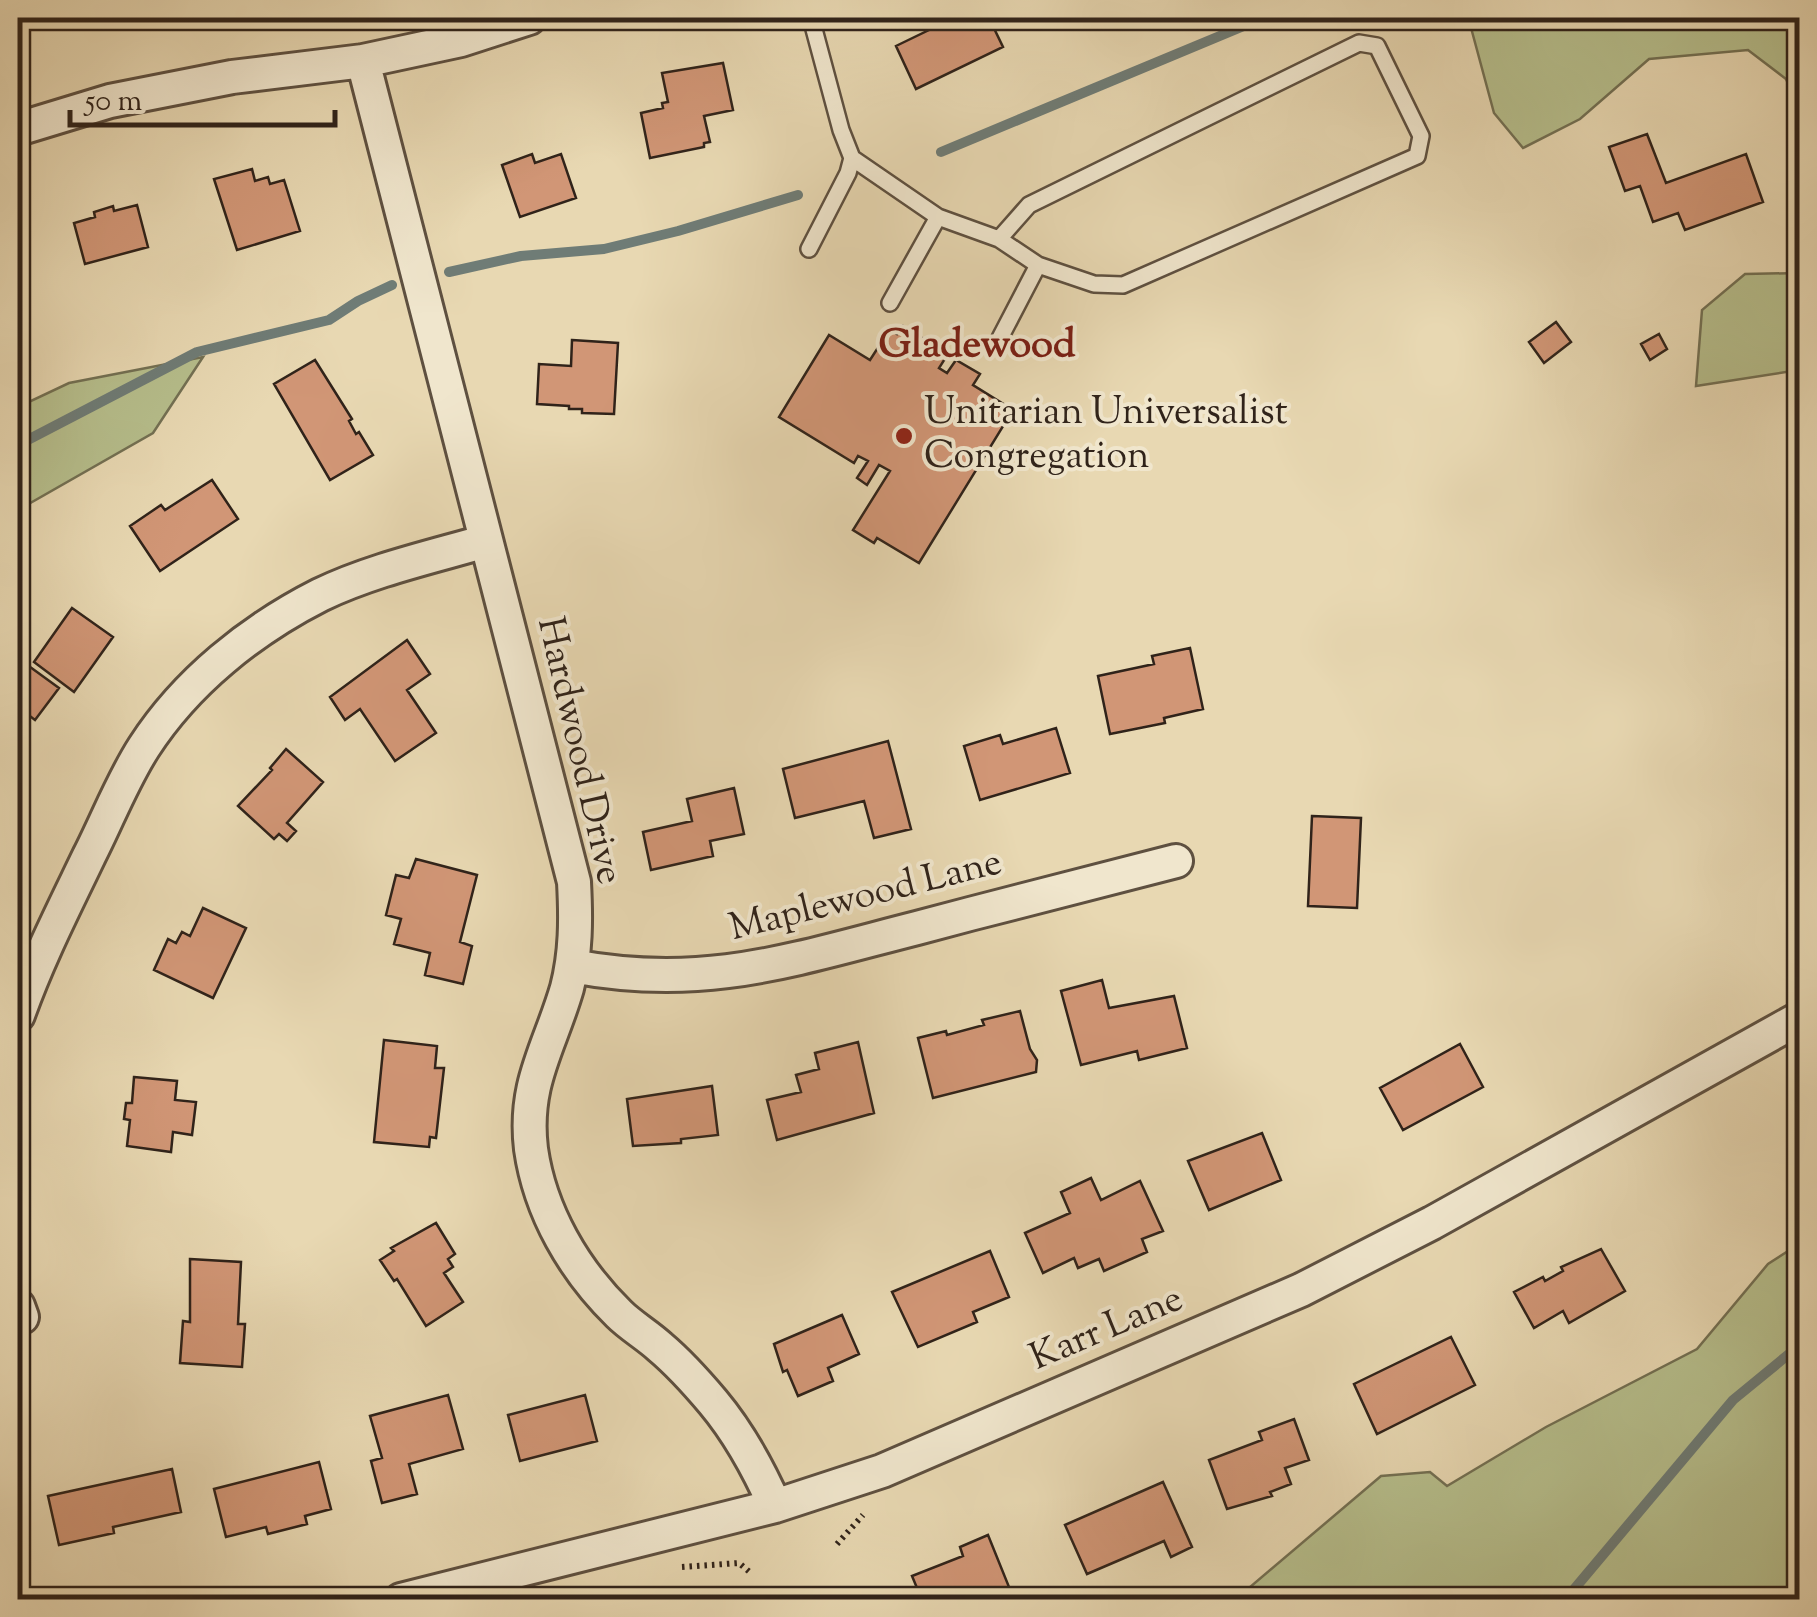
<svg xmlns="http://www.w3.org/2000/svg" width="1817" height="1617" font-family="'Sorts Mill Goudy',serif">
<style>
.green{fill:#b6be8c;stroke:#737053;stroke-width:2.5}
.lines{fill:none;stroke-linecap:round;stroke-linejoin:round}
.stream{stroke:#6f7c76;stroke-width:10}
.building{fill:#d19676;stroke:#30231a;stroke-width:2.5}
.service-casing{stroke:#5e5040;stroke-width:20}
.minor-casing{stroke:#5e5040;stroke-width:38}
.path{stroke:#30231a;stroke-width:6;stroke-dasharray:2.5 5;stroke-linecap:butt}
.service{stroke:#f0e6cd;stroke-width:15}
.minor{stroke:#f0e6cd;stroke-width:32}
.poi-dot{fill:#8f2418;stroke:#f0e6cd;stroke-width:4}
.labels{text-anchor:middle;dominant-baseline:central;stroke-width:8;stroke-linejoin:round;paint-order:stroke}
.poi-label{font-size:38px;fill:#30231a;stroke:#f0e6cd;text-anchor:start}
.street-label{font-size:38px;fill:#30231a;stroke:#f0e6cd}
.neighbourhood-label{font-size:40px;font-weight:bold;fill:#7a1f14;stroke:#f0e6cd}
</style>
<rect width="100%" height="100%" fill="#e8d8b2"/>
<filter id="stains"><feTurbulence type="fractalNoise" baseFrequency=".002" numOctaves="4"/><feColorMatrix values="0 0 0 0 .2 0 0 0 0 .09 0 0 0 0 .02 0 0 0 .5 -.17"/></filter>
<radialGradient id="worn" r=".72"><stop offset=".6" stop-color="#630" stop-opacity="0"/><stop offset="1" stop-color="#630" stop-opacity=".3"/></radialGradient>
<path class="green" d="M 1461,18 L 1799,18 L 1799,108 L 1786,79 L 1748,50 L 1649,59 L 1580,119 L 1523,148 L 1494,113 L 1470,24 Z
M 1799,273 L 1799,370 L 1696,386 L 1702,310 L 1745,274 Z
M 203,357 L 153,433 L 18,510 L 18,407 L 69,383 Z
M 1799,1244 L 1799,1581 L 1781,1599 L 1236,1599 L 1381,1476 L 1430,1472 L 1447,1486 L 1546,1427 L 1697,1349 L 1768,1264 Z"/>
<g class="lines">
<path class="stream" d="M 941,152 L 1263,18
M 449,272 L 521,256 L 604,249 L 678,231 L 798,195
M 18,445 L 197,352 L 329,320 L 358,301 L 392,285
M 1565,1600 L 1733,1400 L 1800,1345"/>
</g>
<path class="building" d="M 28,18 L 73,18 L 73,19 L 30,28 Z
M 938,18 L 989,18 L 1003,47 L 916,89 L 896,46 L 933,28 L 929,22 Z
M 723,63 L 733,110 L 704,116 L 710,142 L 704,143 L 704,147 L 650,158 L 641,113 L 663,108 L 662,103 L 668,102 L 662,73 Z
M 1647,134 L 1666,183 L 1746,154 L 1763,202 L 1685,230 L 1678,213 L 1653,222 L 1640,186 L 1625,191 L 1609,147 Z
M 532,154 L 535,163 L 561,154 L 576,198 L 520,217 L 502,165 Z
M 252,169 L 255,181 L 268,177 L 270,184 L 284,180 L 300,231 L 237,250 L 214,179 Z
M 137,205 L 148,247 L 85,264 L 74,223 L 95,217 L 94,212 L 113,206 L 114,211 Z
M 1556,322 L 1571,342 L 1544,363 L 1529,342 Z
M 903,326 L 948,354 L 939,368 L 947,373 L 956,360 L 980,374 L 973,385 L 1013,410 L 919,563 L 877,538 L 874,543 L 853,530 L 890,471 L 879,465 L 867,485 L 857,478 L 868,461 L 858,456 L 854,463 L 779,417 L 829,335 L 870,360 L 890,329 L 897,334 Z
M 1659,334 L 1667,349 L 1650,360 L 1641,344 Z
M 572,340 L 618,343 L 614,414 L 582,413 L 582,409 L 569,409 L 569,406 L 537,404 L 539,364 L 571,366 Z
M 315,360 L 352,419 L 349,421 L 356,434 L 359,432 L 373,455 L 330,480 L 274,384 Z
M 212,480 L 238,519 L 160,571 L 130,526 L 161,505 L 165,510 Z
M 72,608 L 113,637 L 74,692 L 34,662 Z
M 407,640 L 430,674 L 407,690 L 436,733 L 395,761 L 360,709 L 345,720 L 330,697 Z
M 1190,648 L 1203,709 L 1164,718 L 1165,723 L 1110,734 L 1098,676 L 1154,664 L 1152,656 Z
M 26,664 L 59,688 L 35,720 L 18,707 L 18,676 Z
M 1056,728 L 1070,773 L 980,800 L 964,746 L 1000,735 L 1003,744 Z
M 888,741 L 911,829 L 874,838 L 864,801 L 795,818 L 783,769 Z
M 286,749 L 323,782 L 287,823 L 296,831 L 287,841 L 279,834 L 274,839 L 238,806 L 272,770 L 270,768 Z
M 734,788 L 744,834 L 710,841 L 713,856 L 651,870 L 643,832 L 692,821 L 687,799 Z
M 1312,816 L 1361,818 L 1357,908 L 1308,906 Z
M 416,859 L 477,875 L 460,942 L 472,946 L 463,984 L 425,975 L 430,953 L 394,944 L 401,919 L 386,915 L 396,875 L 409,878 Z
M 203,908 L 246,928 L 213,998 L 154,970 L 168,939 L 176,943 L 182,932 L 190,936 Z
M 1102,980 L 1109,1008 L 1174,996 L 1187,1048 L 1139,1060 L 1137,1051 L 1081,1065 L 1061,991 Z
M 1020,1011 L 1030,1049 L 1037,1060 L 1036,1072 L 933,1098 L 918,1038 L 946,1031 L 947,1035 L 984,1025 L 982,1020 Z
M 384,1040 L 437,1046 L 435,1068 L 444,1068 L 436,1138 L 430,1137 L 429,1147 L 374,1142 Z
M 858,1042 L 874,1113 L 777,1140 L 767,1100 L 801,1092 L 796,1075 L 819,1069 L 815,1053 Z
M 1460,1044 L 1483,1087 L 1403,1130 L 1380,1088 Z
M 134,1077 L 177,1081 L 175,1100 L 196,1102 L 192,1135 L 173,1132 L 171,1152 L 127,1146 L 130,1120 L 124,1119 L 126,1103 L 132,1103 Z
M 712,1086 L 718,1135 L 681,1139 L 681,1143 L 633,1146 L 627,1099 Z
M 1262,1133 L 1281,1180 L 1209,1210 L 1188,1161 Z
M 1091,1178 L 1101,1200 L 1140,1181 L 1163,1231 L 1142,1239 L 1147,1252 L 1104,1271 L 1099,1259 L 1078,1268 L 1074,1258 L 1043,1273 L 1025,1233 L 1070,1213 L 1061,1192 Z
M 436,1223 L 455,1254 L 448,1259 L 453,1267 L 444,1273 L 463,1302 L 426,1326 L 397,1279 L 394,1281 L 380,1260 L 394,1251 L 391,1248 Z
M 1601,1249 L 1625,1291 L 1569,1323 L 1563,1311 L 1534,1328 L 1514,1292 L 1543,1277 L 1545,1281 L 1563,1271 L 1561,1267 Z
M 990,1251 L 1009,1297 L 973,1312 L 977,1322 L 918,1347 L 892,1292 Z
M 190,1259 L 241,1262 L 238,1324 L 245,1324 L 242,1367 L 180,1363 L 183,1321 L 190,1322 Z
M 842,1315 L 859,1354 L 828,1368 L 833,1381 L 798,1396 L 787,1370 L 783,1372 L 774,1344 Z
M 1451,1337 L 1475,1385 L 1377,1434 L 1354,1384 Z
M 448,1395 L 463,1449 L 409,1464 L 417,1494 L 382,1503 L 371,1461 L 382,1458 L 370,1416 Z
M 585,1395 L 597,1441 L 520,1461 L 508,1415 Z
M 1294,1419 L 1309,1460 L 1285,1468 L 1291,1484 L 1270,1492 L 1272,1496 L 1227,1509 L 1209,1460 L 1262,1440 L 1259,1432 Z
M 319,1462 L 331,1509 L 305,1516 L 307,1524 L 268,1534 L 266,1527 L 226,1537 L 214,1489 Z
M 172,1469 L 181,1512 L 113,1527 L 114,1533 L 59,1545 L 48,1496 Z
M 1163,1482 L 1192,1547 L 1171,1557 L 1164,1541 L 1087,1574 L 1065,1525 Z
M 988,1535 L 1009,1587 L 979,1600 L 922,1600 L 912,1576 L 963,1556 L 960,1547 Z"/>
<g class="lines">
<defs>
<path id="service" d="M 811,18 L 841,130 L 852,158 L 938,217 L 999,239 L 1038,265 L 1094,284 L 1123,285 L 1417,156 L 1421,136 L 1377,46 L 1359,43 L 1029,205 L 999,239
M 809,249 L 848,173 L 852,158
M 890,303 L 938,217
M 1000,338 L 1038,265"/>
<path id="minor" d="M 363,61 L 574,882 C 576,919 576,953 567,988 C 550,1047 523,1083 531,1149 C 540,1212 574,1270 619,1314 C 631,1326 647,1335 660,1347 C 679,1363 697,1383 713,1402 C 739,1433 759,1470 775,1506
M 18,129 L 110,101 L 232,77 L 363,61 L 461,40 L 529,18
M 572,966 C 704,991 791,960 917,928 C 1003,905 1089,883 1176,861
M 18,1015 C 37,961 64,908 89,856 C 107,821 122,781 144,747 C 186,682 251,630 320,595 C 372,570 431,557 486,541
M 18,1306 L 22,1317
M 401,1600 L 775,1506 L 882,1471 L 1301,1290 L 1432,1223 L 1800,1018"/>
</defs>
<use href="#service" class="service-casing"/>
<use href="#minor" class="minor-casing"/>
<path class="path" d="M 837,1544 L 863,1515
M 682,1567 L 739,1563 L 752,1574"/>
<use href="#service" class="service"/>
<use href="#minor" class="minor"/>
</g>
<circle class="poi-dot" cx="904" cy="436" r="10"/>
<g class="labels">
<g class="poi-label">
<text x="924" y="414">Unitarian Universalist<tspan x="924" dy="44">Congregation</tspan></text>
</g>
<g class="street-label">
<text transform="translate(578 751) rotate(77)">Hardwood Drive</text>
<text transform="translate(866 897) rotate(-14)">Maplewood Lane</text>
<text transform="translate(1107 1330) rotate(-23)">Karr Lane</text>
</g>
<g class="neighbourhood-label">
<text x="977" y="346">Gladewood</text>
</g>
</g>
<rect width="1817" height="1617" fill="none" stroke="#e8d8b2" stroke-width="60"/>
<rect x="20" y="20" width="1777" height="1577" fill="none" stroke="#30231a" stroke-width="5"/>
<rect x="30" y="30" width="1757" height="1557" fill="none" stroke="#30231a" stroke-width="2.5"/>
<path d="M70 110v15h265v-15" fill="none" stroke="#30231a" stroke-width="5"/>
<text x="85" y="110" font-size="30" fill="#30231a" stroke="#f0e6cd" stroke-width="8" paint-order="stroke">50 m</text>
<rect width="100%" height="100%" filter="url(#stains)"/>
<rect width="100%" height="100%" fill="url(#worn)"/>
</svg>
